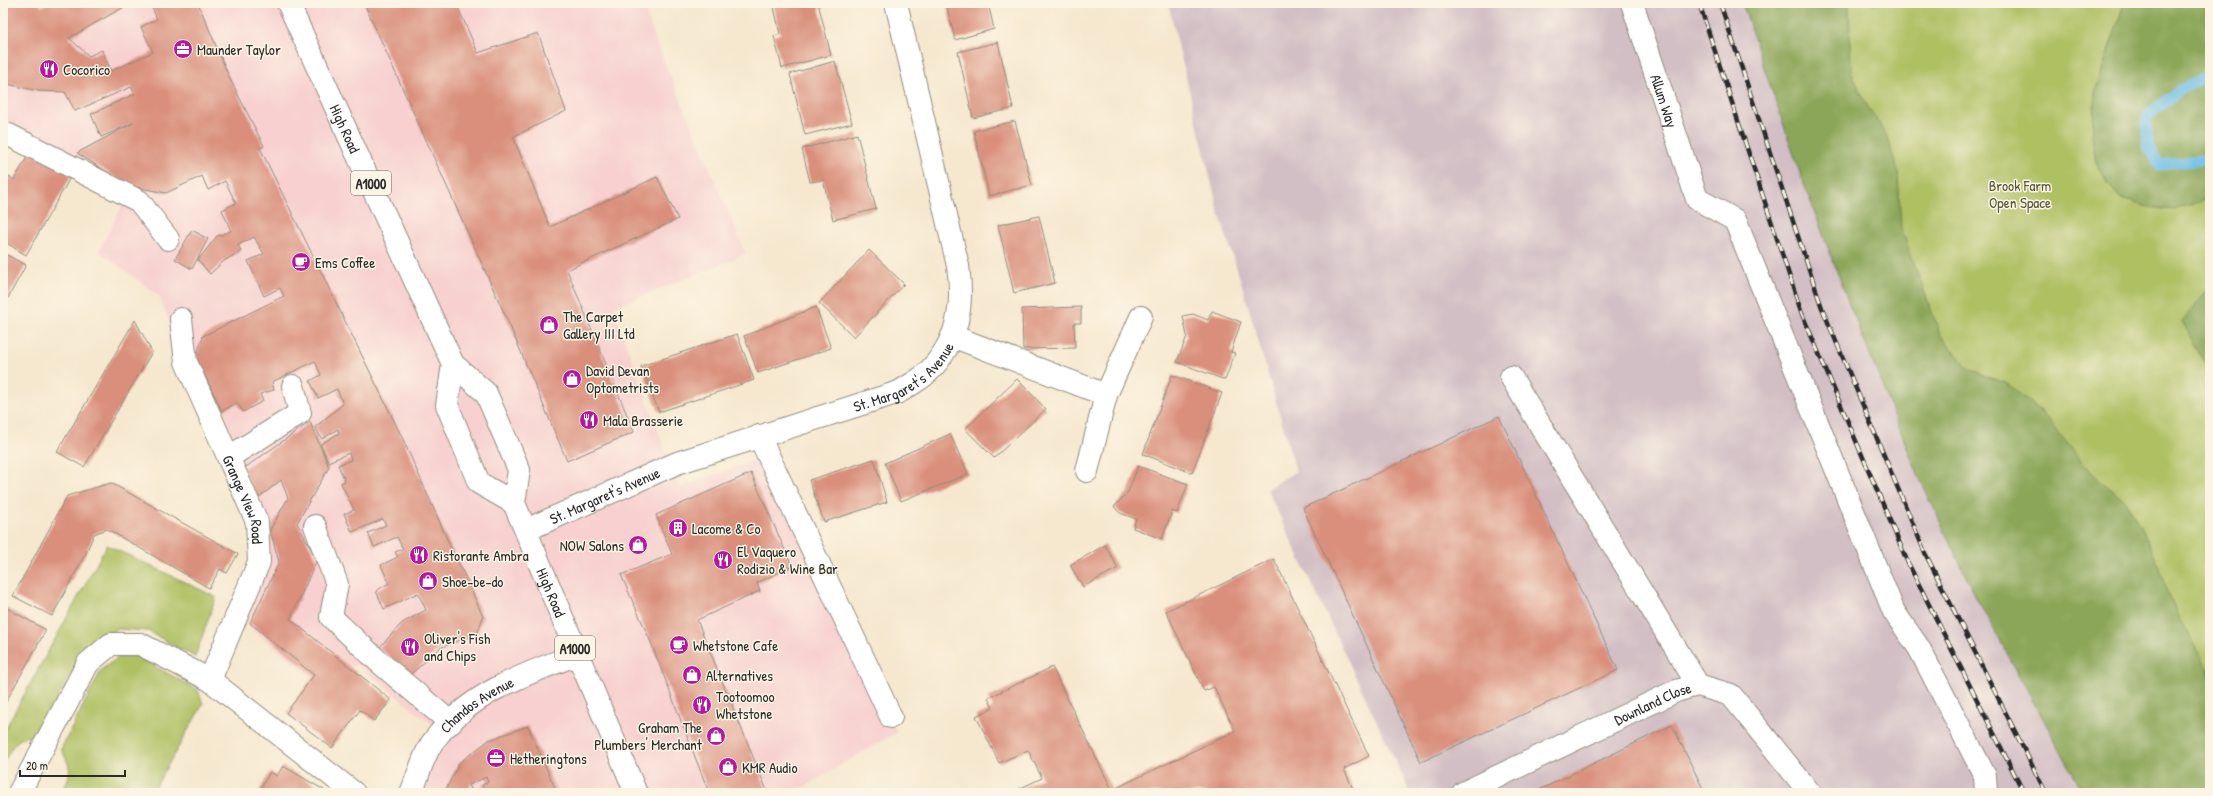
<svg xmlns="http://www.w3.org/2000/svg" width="2213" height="796" font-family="'Patrick Hand',sans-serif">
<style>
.built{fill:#f7d0cf}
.industrial{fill:#d2bec5}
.green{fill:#afc063;stroke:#6d7647}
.forest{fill:#8ba659;stroke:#5b6842}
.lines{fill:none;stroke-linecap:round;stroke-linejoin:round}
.stream{stroke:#6bbce6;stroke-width:11}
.building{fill:#d98f7c}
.minor-casing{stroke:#908a7d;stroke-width:24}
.major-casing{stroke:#908a7d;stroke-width:24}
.minor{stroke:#fff;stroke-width:22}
.major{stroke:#fff;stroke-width:22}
.rail-casing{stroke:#2b2b2b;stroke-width:4.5}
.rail{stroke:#fcf5e5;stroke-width:3;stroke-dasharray:9;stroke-linecap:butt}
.labels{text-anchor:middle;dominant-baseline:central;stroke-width:3;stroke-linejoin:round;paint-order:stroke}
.shield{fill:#fcf5e5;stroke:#6a6863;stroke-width:1}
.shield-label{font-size:14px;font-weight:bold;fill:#2b2b2b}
.poi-label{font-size:15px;fill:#2b2b2b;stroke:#fcf5e5;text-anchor:start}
.street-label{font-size:15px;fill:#2b2b2b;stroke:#fcf5e5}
.park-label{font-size:15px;fill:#53583c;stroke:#fcf5e5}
</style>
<rect width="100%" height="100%" fill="#fcf5e5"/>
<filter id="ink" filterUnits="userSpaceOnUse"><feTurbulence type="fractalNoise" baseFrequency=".025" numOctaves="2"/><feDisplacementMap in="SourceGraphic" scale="8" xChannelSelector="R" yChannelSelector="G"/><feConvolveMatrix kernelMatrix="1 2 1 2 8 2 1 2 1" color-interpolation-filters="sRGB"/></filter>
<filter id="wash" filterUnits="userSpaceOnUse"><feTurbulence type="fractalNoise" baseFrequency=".012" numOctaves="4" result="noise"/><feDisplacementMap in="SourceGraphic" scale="16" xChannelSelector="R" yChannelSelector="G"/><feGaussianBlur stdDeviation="0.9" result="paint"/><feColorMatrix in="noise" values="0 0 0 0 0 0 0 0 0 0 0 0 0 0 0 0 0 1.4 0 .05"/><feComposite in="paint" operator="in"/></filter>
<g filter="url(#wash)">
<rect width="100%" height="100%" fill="#f6e8cf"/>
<path class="built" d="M 3,3 L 644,3 L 654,37 L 746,254 L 613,308 L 679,488 L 769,455 L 897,732 L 806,786 L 790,793 L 420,793 L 441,732 L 358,665 L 311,676 L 236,617 L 257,522 L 186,362 L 159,296 L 99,251 L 125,200 L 3,128 Z"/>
<path class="industrial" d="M 1168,3 L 1755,3 L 1954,538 L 2034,703 L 2085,793 L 1403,793 L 1409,790 L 1267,489 L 1296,471 L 1243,288 L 1218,210 Z"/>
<path class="green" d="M 1756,3 L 2210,3 L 2210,793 L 2086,793 Z
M 107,545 L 216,597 L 195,657 L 148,631 L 118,629 L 90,642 L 36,735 C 15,737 13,746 3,763 L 3,733 Z
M 136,656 L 198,690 L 203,704 L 152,793 L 60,793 C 73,773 72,769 61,749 L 102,669 L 119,657 Z"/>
<path class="forest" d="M 1742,3 L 1849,3 L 1851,72 L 1868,107 L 1886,134 L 1898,171 L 1901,228 L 1940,334 L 1968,368 L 1982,375 L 2006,383 L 2041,411 L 2080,459 L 2100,481 L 2125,501 L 2141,525 L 2178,617 L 2210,672 L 2210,793 L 2084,793 L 1976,597 L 1919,477 L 1850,306 L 1801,176 Z
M 2124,3 L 2210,3 L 2210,198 L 2174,210 L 2148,207 L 2121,199 L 2107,183 L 2095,158 L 2092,135 L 2095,92 Z
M 2210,287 L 2210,374 L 2182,321 Z"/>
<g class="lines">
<path class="stream" d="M 2210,74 L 2180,90 L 2146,117 L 2148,147 L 2160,165 L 2210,159"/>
</g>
<g id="blocks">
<path class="building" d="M 3,3 L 39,3 L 41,7 L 49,3 L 131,3 L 69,38 L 89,56 L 102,50 L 111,71 L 153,52 L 141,27 L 157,19 L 150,3 L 198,3 L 230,79 L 264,146 L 260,148 L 402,437 L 452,550 L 466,578 L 483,617 L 477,634 L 440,648 L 411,674 L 379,648 L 402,623 L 426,610 L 418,593 L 384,609 L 376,591 L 389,583 L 381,565 L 398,557 L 395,552 L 403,549 L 397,537 L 374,547 L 368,533 L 386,525 L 383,519 L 352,532 L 344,514 L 354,510 L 341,483 L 345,481 L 338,465 L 351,460 L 349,453 L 328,462 L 321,444 L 339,433 L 338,429 L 322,439 L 315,427 L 343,404 L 337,389 L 318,398 L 310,381 L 321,375 L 315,361 L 272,382 L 274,390 L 260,394 L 263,401 L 243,412 L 237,403 L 222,411 L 196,357 L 203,336 L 284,296 L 280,288 L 264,296 L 248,261 L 264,254 L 254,237 L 238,245 L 241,251 L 224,261 L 210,274 L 198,260 L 217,236 L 231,231 L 222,210 L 236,203 L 225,181 L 208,190 L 202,176 L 166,193 L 130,186 L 77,153 L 133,123 L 101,137 L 91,114 L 135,94 L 131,87 L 75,111 L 65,92 L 38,91 L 3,83 Z
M 364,3 L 456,3 L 478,53 L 538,33 L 566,111 L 513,137 L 550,227 L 657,177 L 678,219 L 567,270 L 634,432 L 567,461 L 510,326 Z
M 773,3 L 818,3 L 831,55 L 782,68 L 774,36 L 780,34 Z
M 946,3 L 988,3 L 994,29 L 955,40 Z
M 998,42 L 1013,108 L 973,118 L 958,52 Z
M 835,61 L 852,123 L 805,135 L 790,74 Z
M 1015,121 L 1032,185 L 989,196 L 974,131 Z
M 857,134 L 876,209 L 833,220 L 823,180 L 810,182 L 802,149 Z
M 33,147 L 74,171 L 26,255 L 3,241 L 3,173 L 14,180 Z
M 1039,216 L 1055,283 L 1014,293 L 998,225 Z
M 192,230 L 208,239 L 192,269 L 175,259 Z
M 869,250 L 904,284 L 854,337 L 819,303 Z
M 3,253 L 26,265 L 3,307 Z
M 816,307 L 831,348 L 758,373 L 744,336 Z
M 1081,307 L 1081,323 L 1074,323 L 1075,348 L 1023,349 L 1022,309 Z
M 1212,311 L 1241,322 L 1231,352 L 1235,353 L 1225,380 L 1177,362 L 1187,336 L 1183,316 L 1193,314 L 1208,320 Z
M 135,320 L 152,352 L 84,467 L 57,452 Z
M 737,334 L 754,380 L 659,412 L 641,366 Z
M 1172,375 L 1222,393 L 1192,473 L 1143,454 Z
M 1017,379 L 1046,409 L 994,458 L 965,429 Z
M 1499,416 L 1618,670 L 1421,762 L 1303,508 Z
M 310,422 L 329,467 L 297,523 L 317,560 L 290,619 L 391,700 L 374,721 L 360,710 L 332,748 L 286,713 L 314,675 L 250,623 L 279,562 L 270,530 L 288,498 L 281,480 L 257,499 L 243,469 Z
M 950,434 L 968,474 L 901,501 L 885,463 Z
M 874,459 L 887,502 L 824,522 L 809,480 Z
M 1138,466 L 1188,484 L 1177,513 L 1172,511 L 1162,539 L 1133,528 L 1136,519 L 1120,513 L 1114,507 L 1128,492 Z
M 751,473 L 792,566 L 757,583 L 760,591 L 697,620 L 768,793 L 709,793 L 650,640 L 621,575 L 672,554 L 656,515 Z
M 111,483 L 238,554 L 227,573 L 220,569 L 209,588 L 107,529 L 94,534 L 86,553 L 52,616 L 13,596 L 67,496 Z
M 1105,545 L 1118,568 L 1083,587 L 1070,565 Z
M 1274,559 L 1369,756 L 1344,769 L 1355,793 L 1010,793 L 1042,778 L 1028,750 L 999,763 L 976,716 L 993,708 L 988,698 L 1052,667 L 1112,790 L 1235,731 L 1214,687 L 1204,691 L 1166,611 Z
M 3,606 L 46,630 L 3,707 Z
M 1672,725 L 1705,793 L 1533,793 Z
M 528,726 L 557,793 L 486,793 L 482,785 L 488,782 L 486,777 L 469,785 L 473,793 L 444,793 L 459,763 L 489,740 Z
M 283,766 L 324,790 L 322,793 L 258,793 L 270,772 L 277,776 Z"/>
</g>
</g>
<g filter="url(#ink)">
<use href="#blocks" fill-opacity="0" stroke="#908a7d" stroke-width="1"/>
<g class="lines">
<defs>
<g id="minor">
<path id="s1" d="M 1632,3 L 1697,199 L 1735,220 L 1894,612 L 1919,648 L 1985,776 L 1986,793"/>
<path d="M 3,135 L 9,135 L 139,201 L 168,239"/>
<path id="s2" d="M 181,319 L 186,362 L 257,522 L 259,562 L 210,680 L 354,793"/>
<path d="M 952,336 L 1106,395"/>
<path d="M 1511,377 L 1698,685"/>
<path d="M 759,436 L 891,717"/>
<path d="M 229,457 L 300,413 L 293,386"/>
<path d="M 1087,471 L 1106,395 L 1141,317"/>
<path d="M 315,526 L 337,584 L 331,617 L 378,661 L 451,723"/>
<path id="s3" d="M 526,530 L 677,463 L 899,392 C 908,386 920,380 927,373 C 958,343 964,307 958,266 L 896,3"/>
<path d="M 19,793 L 88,663 L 111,644 L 140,644 L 210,680"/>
<path id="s4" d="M 411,793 C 418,777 424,752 435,739 C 470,693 525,674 578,654"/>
<path id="s5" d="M 1463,793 L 1676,691 L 1698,685 L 1731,695 L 1810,793"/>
</g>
<g id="major">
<path id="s6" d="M 288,3 L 453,364 L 486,393 L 519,470 L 514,503 L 636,793"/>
<path d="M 453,364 L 447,405 L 479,483 L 514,503"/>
</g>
</defs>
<use href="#minor" class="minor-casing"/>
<use href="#major" class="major-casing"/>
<use href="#minor" class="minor"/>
<use href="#major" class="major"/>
<defs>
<path id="rail" d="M 1699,3 L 1802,314 L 1908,563 L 2024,793
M 1720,3 L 1822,308 L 1926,555 L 2046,793"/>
</defs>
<use href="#rail" class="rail-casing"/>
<use href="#rail" class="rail"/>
</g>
</g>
<defs>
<symbol id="office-disc" viewBox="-11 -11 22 22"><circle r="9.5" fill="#b5179e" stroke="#fcf5e5"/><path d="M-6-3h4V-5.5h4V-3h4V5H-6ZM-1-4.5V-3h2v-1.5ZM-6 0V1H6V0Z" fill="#fff"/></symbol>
<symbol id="restaurant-disc" viewBox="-11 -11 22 22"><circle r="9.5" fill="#b5179e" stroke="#fcf5e5"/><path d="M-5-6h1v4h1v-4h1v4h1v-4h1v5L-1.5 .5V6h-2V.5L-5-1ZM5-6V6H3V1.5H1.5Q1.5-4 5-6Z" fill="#fff"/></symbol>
<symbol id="cafe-disc" viewBox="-11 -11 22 22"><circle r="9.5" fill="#b5179e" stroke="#fcf5e5"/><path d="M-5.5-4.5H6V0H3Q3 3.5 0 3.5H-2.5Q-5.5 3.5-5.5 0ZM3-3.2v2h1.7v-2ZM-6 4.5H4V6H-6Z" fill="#fff"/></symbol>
<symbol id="shop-disc" viewBox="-11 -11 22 22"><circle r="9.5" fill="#b5179e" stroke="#fcf5e5"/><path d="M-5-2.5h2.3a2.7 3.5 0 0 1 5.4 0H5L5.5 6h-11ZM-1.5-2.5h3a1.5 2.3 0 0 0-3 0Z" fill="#fff"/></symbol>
<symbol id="building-disc" viewBox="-11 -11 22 22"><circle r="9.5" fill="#b5179e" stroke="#fcf5e5"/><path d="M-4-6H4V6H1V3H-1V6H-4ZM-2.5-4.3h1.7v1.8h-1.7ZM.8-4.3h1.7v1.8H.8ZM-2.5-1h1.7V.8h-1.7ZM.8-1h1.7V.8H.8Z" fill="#fff"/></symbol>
</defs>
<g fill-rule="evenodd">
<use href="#office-disc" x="172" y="38" width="22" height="22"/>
<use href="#restaurant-disc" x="38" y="58" width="22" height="22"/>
<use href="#cafe-disc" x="290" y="251" width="22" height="22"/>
<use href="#shop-disc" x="538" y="314" width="22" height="22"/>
<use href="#shop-disc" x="561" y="368" width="22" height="22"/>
<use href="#restaurant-disc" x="578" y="409" width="22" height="22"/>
<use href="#building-disc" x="667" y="517" width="22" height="22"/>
<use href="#shop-disc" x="627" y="534" width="22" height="22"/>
<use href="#restaurant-disc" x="408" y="544" width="22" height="22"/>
<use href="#restaurant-disc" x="712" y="549" width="22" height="22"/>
<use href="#shop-disc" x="417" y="570" width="22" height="22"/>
<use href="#cafe-disc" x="668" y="634" width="22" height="22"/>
<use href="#restaurant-disc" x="399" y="636" width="22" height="22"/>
<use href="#shop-disc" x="681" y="664" width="22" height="22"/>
<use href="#restaurant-disc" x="691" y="694" width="22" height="22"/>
<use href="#shop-disc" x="705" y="725" width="22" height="22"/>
<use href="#office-disc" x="485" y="747" width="22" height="22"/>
<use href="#shop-disc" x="717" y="756" width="22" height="22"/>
</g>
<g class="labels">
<g class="shield">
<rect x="351" y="171" width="40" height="24" rx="3"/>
<rect x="555" y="636" width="40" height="24" rx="3"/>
</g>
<g class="shield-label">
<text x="371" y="183">A1000</text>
<text x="575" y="648">A1000</text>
</g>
<g class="poi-label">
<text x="197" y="49">Maunder Taylor</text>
<text x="63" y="69">Cocorico</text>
<text x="315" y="262">Ems Coffee</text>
<text x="563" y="316">The Carpet<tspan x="563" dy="17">Gallery III Ltd</tspan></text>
<text x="586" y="370">David Devan<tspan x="586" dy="17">Optometrists</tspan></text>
<text x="603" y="420">Mala Brasserie</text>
<text x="692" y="528">Lacome &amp; Co</text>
<text x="624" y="545" text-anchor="end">NOW Salons</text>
<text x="737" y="551">El Vaquero<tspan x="737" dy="17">Rodizio &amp; Wine Bar</tspan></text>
<text x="433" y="555">Ristorante Ambra</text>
<text x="442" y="581">Shoe-be-do</text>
<text x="424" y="638">Oliver's Fish<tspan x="424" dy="17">and Chips</tspan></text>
<text x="693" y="645">Whetstone Cafe</text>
<text x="706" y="675">Alternatives</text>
<text x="716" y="696">Tootoomoo<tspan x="716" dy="17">Whetstone</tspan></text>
<text x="702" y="727" text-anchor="end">Graham The<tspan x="702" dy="17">Plumbers' Merchant</tspan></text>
<text x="510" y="758">Hetheringtons</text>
<text x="742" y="767">KMR Audio</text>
</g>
<g class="street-label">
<text stroke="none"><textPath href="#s1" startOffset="103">Allum Way</textPath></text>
<text stroke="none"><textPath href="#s6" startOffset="138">High Road</textPath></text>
<text stroke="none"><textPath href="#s3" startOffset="410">St. Margaret's Avenue</textPath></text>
<text stroke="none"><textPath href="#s3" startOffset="86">St. Margaret's Avenue</textPath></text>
<text stroke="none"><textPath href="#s2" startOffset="193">Grange View Road</textPath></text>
<text stroke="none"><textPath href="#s6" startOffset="655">High Road</textPath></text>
<text stroke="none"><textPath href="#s5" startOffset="210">Downland Close</textPath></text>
<text stroke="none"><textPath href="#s4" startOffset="114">Chandos Avenue</textPath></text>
</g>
<g class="park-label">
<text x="2020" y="185">Brook Farm<tspan x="2020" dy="17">Open Space</tspan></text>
</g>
</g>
<rect width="2213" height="796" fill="none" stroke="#fcf5e5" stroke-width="16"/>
<path d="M20 770v6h105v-6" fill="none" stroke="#2b2b2b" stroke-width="2"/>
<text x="26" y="770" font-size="12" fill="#2b2b2b" stroke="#fcf5e5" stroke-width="3" paint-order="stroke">20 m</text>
</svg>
